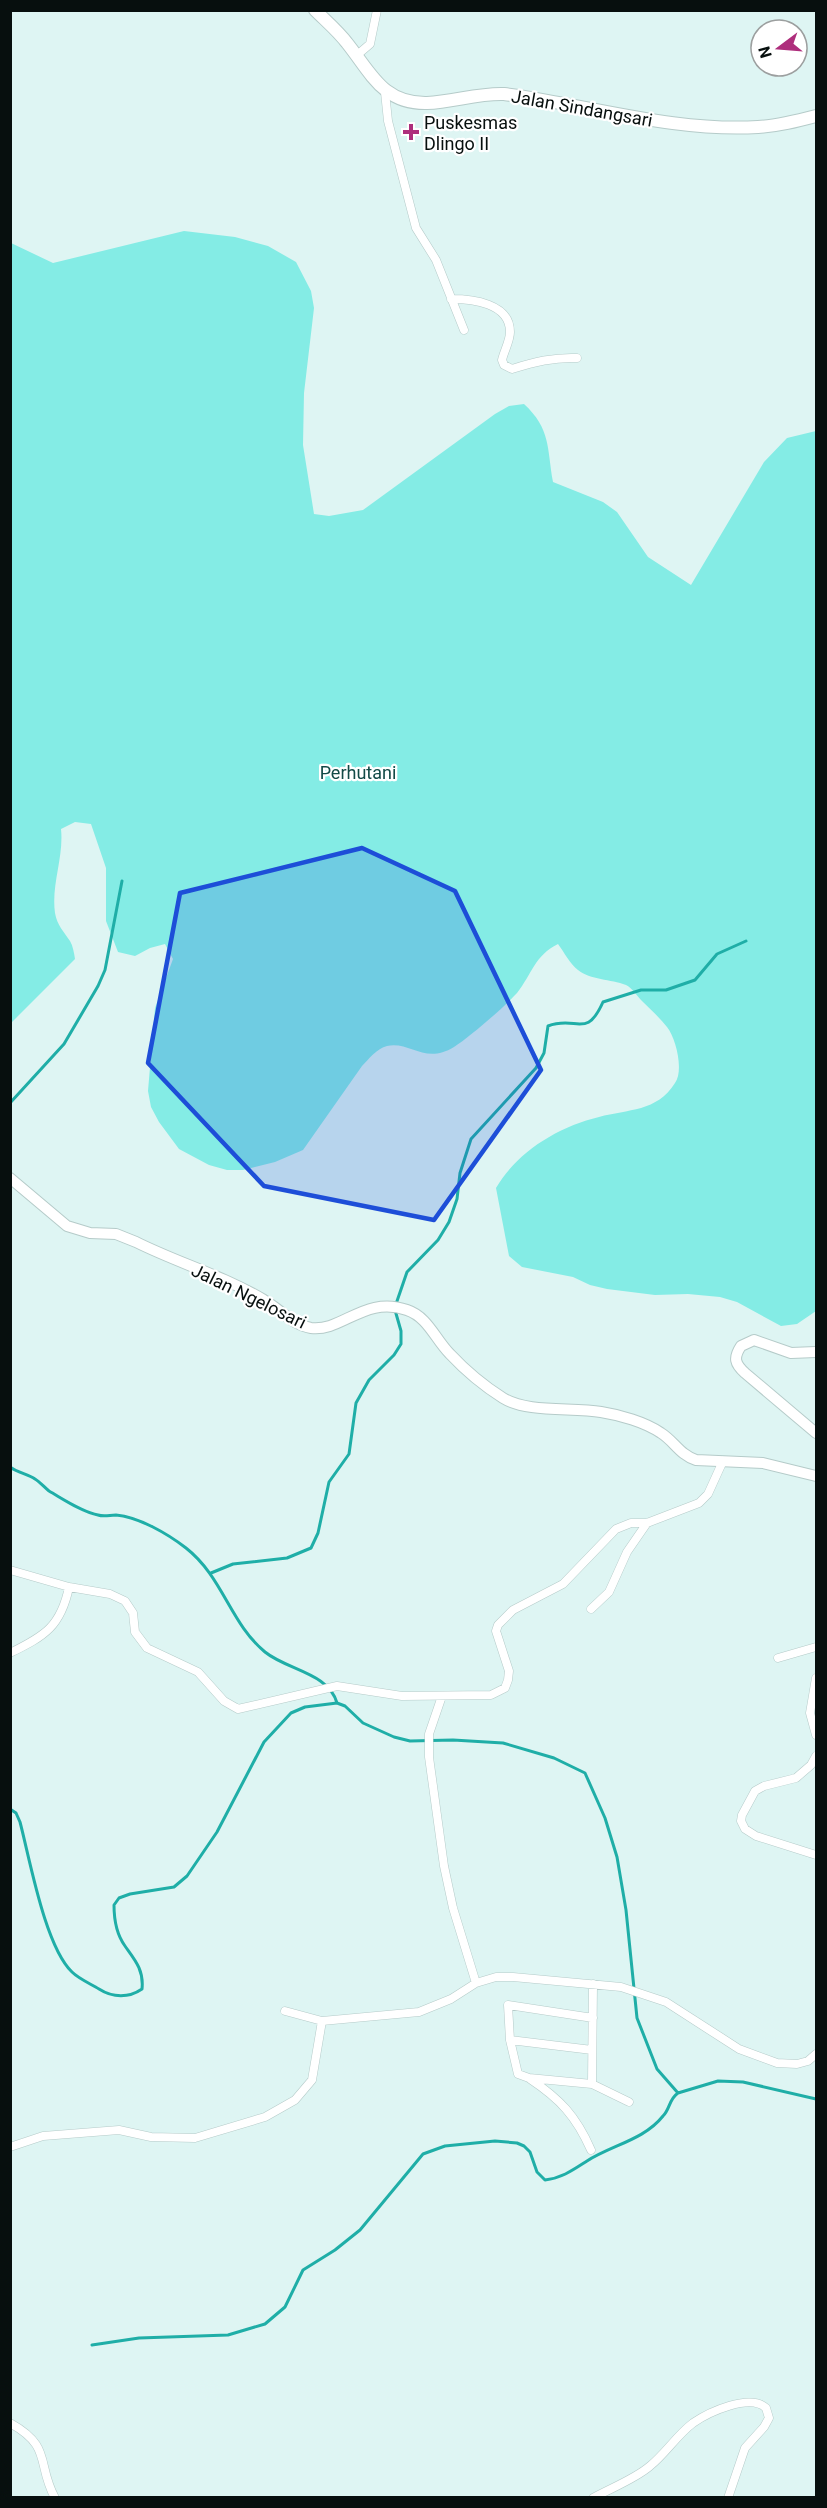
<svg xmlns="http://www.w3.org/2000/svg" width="827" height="2508" font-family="Roboto,sans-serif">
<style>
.green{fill:#84ece5}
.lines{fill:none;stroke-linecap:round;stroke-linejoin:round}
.stream{stroke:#1faea7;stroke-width:3}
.street-casing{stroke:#b5cbc9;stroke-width:9}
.secondary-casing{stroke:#b5cbc9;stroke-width:12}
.primary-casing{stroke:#b5cbc9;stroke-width:14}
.street{stroke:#fff;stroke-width:8}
.secondary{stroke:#fff;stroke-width:10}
.primary{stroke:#fff;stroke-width:12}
.marked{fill:#1d4ed8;fill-opacity:0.2;stroke:#1d4ed8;stroke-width:4.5;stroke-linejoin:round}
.poi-dot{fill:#ae2e7c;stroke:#fff;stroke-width:2}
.labels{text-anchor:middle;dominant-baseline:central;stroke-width:4.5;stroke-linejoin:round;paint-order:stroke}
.street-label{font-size:18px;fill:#070f0e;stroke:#fff}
.poi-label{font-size:18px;fill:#070f0e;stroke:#fff;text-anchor:start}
.park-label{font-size:18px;fill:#124a47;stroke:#fff}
</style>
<rect width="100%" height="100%" fill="#def5f3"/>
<path class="green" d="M 184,231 L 235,237 L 268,246 L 296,262 L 311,291 L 314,308 L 304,393 L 303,445 L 314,514 L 329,516 L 363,510 L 495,414 L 509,406 L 524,404 C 551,429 547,448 553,482 L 603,502 L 617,512 L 648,557 L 691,585 L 764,462 L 787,438 L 816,431 L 816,1311 L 797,1324 L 781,1326 L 737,1302 L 720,1297 L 688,1294 L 655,1295 L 607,1289 L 590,1285 L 573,1277 L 522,1267 L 509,1256 L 496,1188 C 518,1151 558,1127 599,1117 C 628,1109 657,1112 675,1083 C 684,1071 676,1038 667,1027 C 660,1018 650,1009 642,1001 C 637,996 632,988 626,985 C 611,979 590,980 578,970 C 570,964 564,952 558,944 C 535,955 532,974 517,993 C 503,1008 471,1036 454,1047 C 425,1065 410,1041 387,1046 C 377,1048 368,1060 362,1066 L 303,1150 L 275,1162 L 243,1170 L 227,1170 L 209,1165 L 179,1149 L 159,1122 L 151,1107 L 148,1091 L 155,1008 L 173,959 L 165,944 L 150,948 L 135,956 L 118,952 L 106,921 L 106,868 L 91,824 L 75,822 L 61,829 C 64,857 51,885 55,913 C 57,925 64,932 70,941 C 73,946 74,953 75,959 L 11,1023 L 11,243 L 53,263 Z"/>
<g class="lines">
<path class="stream" d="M 10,1103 L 64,1044 L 98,986 L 105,970 L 122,881
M 396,1304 L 407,1272 L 438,1240 L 449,1222 L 457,1199 L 460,1173 L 471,1139 L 536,1068 L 544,1053 L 548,1026 C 577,1015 586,1040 603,1002 L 641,990 L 666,990 L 695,980 L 717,954 L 746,941
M 10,1467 C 18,1473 28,1474 35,1479 C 40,1482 44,1487 49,1491 C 63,1499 82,1512 98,1515 C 104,1517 110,1515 116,1515 C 139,1517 168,1534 186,1548 C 223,1577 230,1623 265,1652 C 287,1670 329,1673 337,1703 L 345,1706 L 363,1723 L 394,1737 L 410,1741 L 453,1740 L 503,1743 L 554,1758 L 585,1773 L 605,1818 L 617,1857 L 626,1910 L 637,2018 L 657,2069 L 678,2093 L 718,2081 L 743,2082 L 816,2099
M 211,1573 L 233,1564 L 287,1558 L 311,1548 L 318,1533 L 329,1482 L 349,1454 L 356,1403 L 369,1380 L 394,1355 L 401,1344 L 401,1331 L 395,1310
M 10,1809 L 16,1813 L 20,1822 C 30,1860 45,1946 72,1972 C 79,1979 91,1984 99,1989 C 113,1998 129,1998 142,1989 C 144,1970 135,1960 125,1946 C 117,1935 114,1919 114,1905 L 119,1898 L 130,1894 L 174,1887 L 187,1876 L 217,1832 L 264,1742 L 291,1713 L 305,1707 L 337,1703
M 92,2345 L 139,2338 L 228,2335 L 265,2324 L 285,2307 L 303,2270 L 335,2250 L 360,2230 L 423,2154 L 445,2146 L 495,2141 L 517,2143 L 524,2146 L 530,2152 L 537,2172 L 545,2180 C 562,2178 573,2170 587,2161 C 612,2145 644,2140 663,2116 C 670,2109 669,2099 678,2093"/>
<defs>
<path id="street" d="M 356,56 L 370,44 L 377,10
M 385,92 L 388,121 L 416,228 L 436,260 L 464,330
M 451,299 C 472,299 510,303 510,332 C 510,341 504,351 502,360 L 504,365 L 512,369 C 534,362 554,357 577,358
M 10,1570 L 69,1587 L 110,1594 L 125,1601 L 133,1613 L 135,1632 L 147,1648 L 198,1672 L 224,1701 L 238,1709 L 337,1686 L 402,1696 L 491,1695 L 505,1688 L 508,1680 L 509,1671 L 496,1631 L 498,1625 L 513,1610 L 563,1584 L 616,1529 L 631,1523 L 647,1523 L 699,1503 L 708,1494 L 723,1461
M 591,1609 L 609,1592 L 627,1552 L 647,1523
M 10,1653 C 45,1636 61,1626 69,1587
M 778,1658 L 816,1647
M 816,1678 L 810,1713 L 816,1735
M 442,1696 L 429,1734 L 429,1757 L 444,1866 L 453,1908 L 476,1983
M 816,1756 L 811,1765 L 796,1778 L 764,1786 L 755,1791 L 742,1815 L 741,1821 L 745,1829 L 756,1836 L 816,1855
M 593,1984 L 592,2084 L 629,2102
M 285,2011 L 322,2021 L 419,2012 L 451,1999 L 476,1983 L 496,1977 L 513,1977 L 621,1987 L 666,2002 L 739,2049 L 777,2063 L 797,2064 L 808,2061 L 816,2054
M 510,2040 L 592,2050
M 530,2079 C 560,2099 576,2116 591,2150
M 592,2084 L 529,2078 L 518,2074 L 510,2040 L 508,2005 L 593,2018
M 10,2147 L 43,2136 L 119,2130 L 151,2137 L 195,2138 L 265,2117 L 295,2100 L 312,2080 L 322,2021
M 10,2423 C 53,2447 36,2463 55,2498
M 593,2498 C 611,2488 635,2479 650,2466 C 666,2453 677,2435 693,2423 C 709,2412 750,2393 766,2408 L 769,2418 L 764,2427 L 745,2448 L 728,2498"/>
<path id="secondary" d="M 10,1178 L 67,1226 L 90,1233 L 116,1234 L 136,1242 C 178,1263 224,1276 264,1300 C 280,1309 292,1325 311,1328 C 342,1332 365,1295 407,1310 C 428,1317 435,1339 450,1354 C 465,1370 484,1386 503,1398 C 527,1413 572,1407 601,1412 C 620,1415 645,1422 661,1433 C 674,1441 680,1455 696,1460 L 763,1463 L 816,1476
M 816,1352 L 791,1353 L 754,1340 L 741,1346 C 733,1358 735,1364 745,1373 L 816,1433"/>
<path id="primary" d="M 315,10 C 326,21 338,31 347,43 C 371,73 383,104 427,103 C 453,102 478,93 504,94 C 589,105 672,132 758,127 C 778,126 797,121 816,116"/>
</defs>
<use href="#street" class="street-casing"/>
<use href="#secondary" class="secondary-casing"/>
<use href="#primary" class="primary-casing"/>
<use href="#street" class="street"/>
<use href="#secondary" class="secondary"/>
<use href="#primary" class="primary"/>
</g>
<path class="marked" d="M 362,848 L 455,891 L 541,1070 L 434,1220 L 264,1186 L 148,1063 L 180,893 Z"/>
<path class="poi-dot" d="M408 123h6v6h6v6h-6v6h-6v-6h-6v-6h6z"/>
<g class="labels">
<g class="street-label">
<text transform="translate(582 108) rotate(10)">Jalan Sindangsari</text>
<text transform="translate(249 1296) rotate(26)">Jalan Ngelosari</text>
</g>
<g class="poi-label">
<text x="424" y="122">Puskesmas<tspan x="424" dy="21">Dlingo II</tspan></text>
</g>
<g class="park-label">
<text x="358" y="772">Perhutani</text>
</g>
</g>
<rect width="827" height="2508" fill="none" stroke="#070f0e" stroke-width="24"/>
<g transform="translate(779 48) rotate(254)"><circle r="28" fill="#ffffff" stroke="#9c9f9f" stroke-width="1.5"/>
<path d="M0-4.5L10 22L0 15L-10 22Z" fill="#ae2e7c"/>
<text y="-9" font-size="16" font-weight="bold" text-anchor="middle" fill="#070f0e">N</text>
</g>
</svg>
